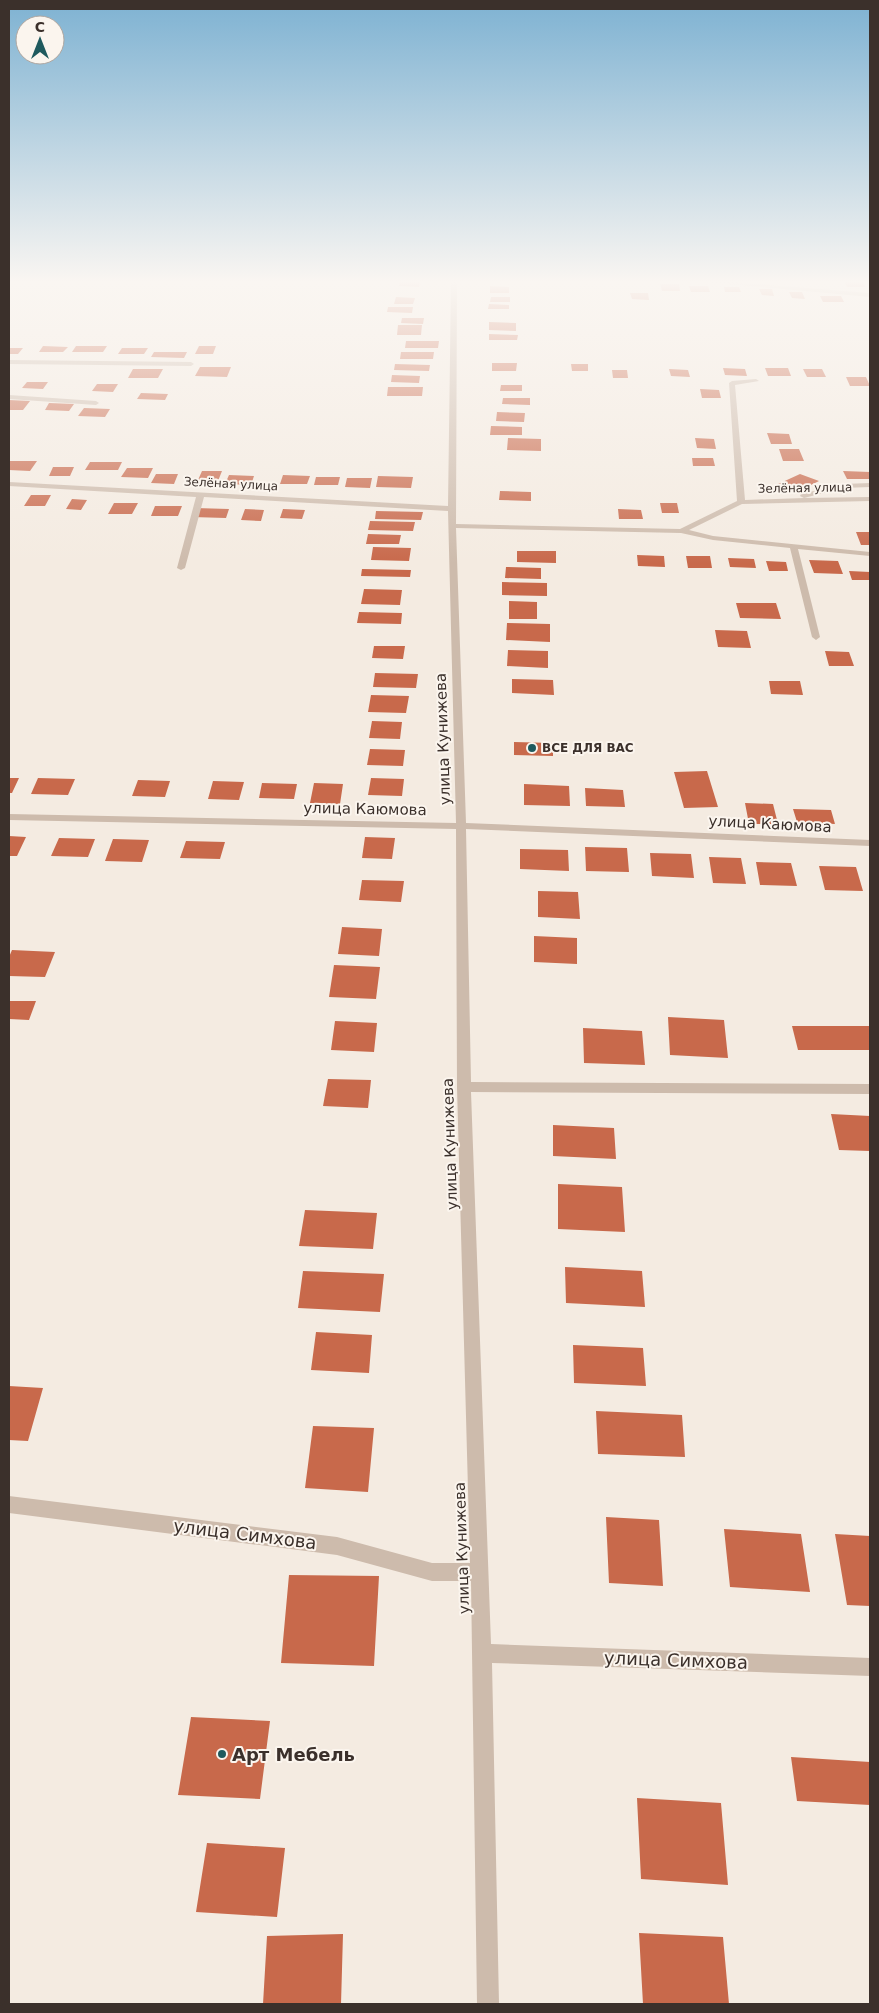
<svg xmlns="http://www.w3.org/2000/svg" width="879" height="2013" font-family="'DejaVu Sans',sans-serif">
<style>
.building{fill:#c8694b}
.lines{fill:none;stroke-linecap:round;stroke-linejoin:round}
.minor{fill:#cdbbac;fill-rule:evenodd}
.poi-dot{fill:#1f5a5e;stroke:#fbf5ee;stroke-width:2}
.labels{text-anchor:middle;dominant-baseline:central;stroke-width:4;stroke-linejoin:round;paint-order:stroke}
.far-street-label{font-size:12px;fill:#3b302b;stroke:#fbf5ee}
.far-poi-label{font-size:12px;font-weight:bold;fill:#3b302b;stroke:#fbf5ee;text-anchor:start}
.street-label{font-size:15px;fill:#3b302b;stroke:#fbf5ee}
.near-street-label{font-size:18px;fill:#3b302b;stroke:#fbf5ee}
.near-poi-label{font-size:18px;font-weight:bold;fill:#3b302b;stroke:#fbf5ee;text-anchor:start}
</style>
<rect width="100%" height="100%" fill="#f4ebe1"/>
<path class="building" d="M 400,282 L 420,282 L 419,287 L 399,286 Z
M 844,282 L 863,282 L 865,287 L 847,287 Z
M 660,284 L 679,284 L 680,291 L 662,291 Z
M 490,286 L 509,287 L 509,293 L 490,293 Z
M 689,286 L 708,286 L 710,292 L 691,292 Z
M 724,287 L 739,287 L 741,292 L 725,292 Z
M 759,289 L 772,289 L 774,296 L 762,295 Z
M 789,292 L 802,292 L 805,299 L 792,298 Z
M 630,293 L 648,293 L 649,300 L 632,299 Z
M 820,296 L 841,296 L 844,302 L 823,302 Z
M 396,297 L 415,298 L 413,304 L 394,304 Z
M 491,297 L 510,297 L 510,302 L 490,302 Z
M 489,304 L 509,305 L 509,309 L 488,309 Z
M 388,307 L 413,307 L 412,313 L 387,312 Z
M 402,318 L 424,318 L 423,324 L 401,323 Z
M 489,322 L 516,323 L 516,331 L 489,330 Z
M 398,325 L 422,325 L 421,335 L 397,335 Z
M 489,334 L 518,335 L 517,340 L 489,340 Z
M 406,341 L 439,341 L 438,348 L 405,348 Z
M 43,346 L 68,347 L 63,352 L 39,352 Z
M 76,346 L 107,346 L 103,352 L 72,352 Z
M 199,346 L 216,346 L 213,354 L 195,354 Z
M 9,348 L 23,348 L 18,354 L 9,354 Z
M 122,348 L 148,348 L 144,354 L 118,354 Z
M 154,352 L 187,352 L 184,358 L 151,357 Z
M 401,352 L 434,352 L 433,359 L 400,359 Z
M 492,363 L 517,363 L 516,371 L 492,371 Z
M 395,364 L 430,365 L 429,371 L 394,370 Z
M 571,364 L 588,364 L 588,371 L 572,371 Z
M 200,367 L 231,367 L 227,377 L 195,376 Z
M 723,368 L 745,369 L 747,376 L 725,375 Z
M 765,368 L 788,368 L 791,376 L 768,376 Z
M 133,369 L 163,369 L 158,378 L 128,378 Z
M 669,369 L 688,370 L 690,377 L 671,376 Z
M 803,369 L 822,369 L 826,377 L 807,377 Z
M 612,370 L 627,370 L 628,378 L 613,378 Z
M 392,375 L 420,376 L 419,383 L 391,382 Z
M 846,377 L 866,377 L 870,386 L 850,386 Z
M 27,382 L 48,382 L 43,389 L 22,388 Z
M 97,384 L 118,384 L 113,392 L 92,391 Z
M 501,385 L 522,385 L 522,391 L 500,391 Z
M 388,387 L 423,387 L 422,396 L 387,396 Z
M 700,389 L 719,390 L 721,398 L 702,398 Z
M 141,393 L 168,394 L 165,400 L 137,399 Z
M 503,398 L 530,398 L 530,405 L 502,404 Z
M 9,400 L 30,401 L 23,410 L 9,410 Z
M 49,403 L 74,404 L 69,411 L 45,410 Z
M 84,408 L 110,409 L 105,417 L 78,416 Z
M 497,412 L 525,413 L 524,422 L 496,421 Z
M 491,426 L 522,427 L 522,435 L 490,435 Z
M 767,433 L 789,434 L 792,444 L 771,444 Z
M 508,438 L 541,439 L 541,451 L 507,450 Z
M 695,438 L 714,439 L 716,449 L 697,448 Z
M 779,449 L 799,449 L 804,461 L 783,461 Z
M 692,458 L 713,458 L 715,466 L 693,466 Z
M 9,461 L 37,461 L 30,471 L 9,470 Z
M 90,462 L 122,462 L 118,470 L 85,470 Z
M 53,467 L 74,467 L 70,476 L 49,476 Z
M 127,468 L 153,468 L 148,478 L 121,477 Z
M 202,471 L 222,471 L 218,481 L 198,480 Z
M 843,471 L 870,472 L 870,479 L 847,479 Z
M 156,474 L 178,474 L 174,484 L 151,483 Z
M 800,474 L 819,481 L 795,493 L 776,485 Z
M 229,475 L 254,476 L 251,485 L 225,484 Z
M 283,475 L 310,476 L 307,484 L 280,484 Z
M 378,476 L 413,477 L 411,488 L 376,487 Z
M 316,477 L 340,477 L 338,485 L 314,485 Z
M 347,478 L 372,478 L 370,488 L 345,487 Z
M 500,491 L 531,492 L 531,501 L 499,500 Z
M 31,495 L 51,495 L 45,506 L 24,506 Z
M 72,499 L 87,500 L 81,510 L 66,509 Z
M 114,503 L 138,503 L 132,514 L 108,514 Z
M 660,503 L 677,503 L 679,513 L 662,513 Z
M 155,506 L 182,506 L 178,516 L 151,516 Z
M 195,508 L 229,509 L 226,518 L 192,517 Z
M 245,509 L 264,510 L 261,521 L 241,520 Z
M 283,509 L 305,510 L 302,519 L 280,518 Z
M 618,509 L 641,510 L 643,519 L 619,519 Z
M 376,511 L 423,512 L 421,520 L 375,519 Z
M 370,521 L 415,522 L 413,531 L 368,530 Z
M 856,532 L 870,532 L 870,545 L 861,545 Z
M 368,534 L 401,535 L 399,544 L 366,544 Z
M 373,547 L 411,548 L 409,561 L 371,560 Z
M 517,551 L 556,551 L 556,563 L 517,562 Z
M 637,555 L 664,556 L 665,567 L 638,566 Z
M 686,556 L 710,556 L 712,568 L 688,568 Z
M 728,558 L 754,559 L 756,568 L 730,567 Z
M 809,560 L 838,561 L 843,574 L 814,573 Z
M 766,561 L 786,562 L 788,571 L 769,571 Z
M 506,567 L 541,568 L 541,579 L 505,578 Z
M 362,569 L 411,570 L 410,577 L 361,576 Z
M 849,571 L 870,572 L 870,580 L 852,580 Z
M 502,582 L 547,583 L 547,596 L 502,595 Z
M 364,589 L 402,590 L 400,605 L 361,604 Z
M 509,601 L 537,602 L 537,619 L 509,619 Z
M 736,603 L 776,603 L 781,619 L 740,618 Z
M 359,612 L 402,613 L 401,624 L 357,623 Z
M 507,623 L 550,624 L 550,642 L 506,640 Z
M 715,630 L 747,631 L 751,648 L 718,647 Z
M 374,646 L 405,646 L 403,659 L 372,658 Z
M 508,650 L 548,651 L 548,668 L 507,666 Z
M 825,651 L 849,652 L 854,666 L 829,666 Z
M 375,673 L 418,674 L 416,688 L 373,687 Z
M 512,679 L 553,680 L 554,695 L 512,693 Z
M 769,681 L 800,681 L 803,695 L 771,694 Z
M 371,695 L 409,696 L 406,713 L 368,712 Z
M 372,721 L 402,722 L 400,739 L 369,738 Z
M 514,742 L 553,743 L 553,756 L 514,755 Z
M 370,749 L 405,750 L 403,766 L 367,765 Z
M 707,771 L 718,807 L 684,808 L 674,772 Z
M 9,778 L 19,778 L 12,793 L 9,793 Z
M 38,778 L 75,779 L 68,795 L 31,794 Z
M 371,778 L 404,779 L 402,796 L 368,795 Z
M 138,780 L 170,781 L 165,797 L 132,796 Z
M 213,781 L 244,782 L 239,800 L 208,799 Z
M 262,783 L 297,784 L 294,799 L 259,798 Z
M 314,783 L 343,784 L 340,804 L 310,803 Z
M 524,784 L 569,786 L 570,806 L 524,805 Z
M 585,788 L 623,790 L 625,807 L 586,806 Z
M 745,803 L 773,804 L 778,824 L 749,824 Z
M 793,809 L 831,810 L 835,824 L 797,822 Z
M 9,836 L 26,837 L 17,856 L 9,856 Z
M 365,837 L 395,838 L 392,859 L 362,858 Z
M 59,838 L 95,839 L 88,857 L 51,856 Z
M 113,839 L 149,840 L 142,862 L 105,861 Z
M 186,841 L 225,842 L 220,859 L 180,858 Z
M 585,847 L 627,848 L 629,872 L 586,871 Z
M 520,849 L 568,850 L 569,871 L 520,869 Z
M 650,853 L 691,854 L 694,878 L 652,876 Z
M 709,857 L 741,858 L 746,884 L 713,883 Z
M 756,862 L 791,863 L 797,886 L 760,885 Z
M 819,866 L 856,867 L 863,891 L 825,890 Z
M 362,880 L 404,881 L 401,902 L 359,900 Z
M 538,891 L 578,892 L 580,919 L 538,917 Z
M 342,927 L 382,929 L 379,956 L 338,954 Z
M 534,936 L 577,938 L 577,964 L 534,962 Z
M 12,950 L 55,952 L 45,977 L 9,976 L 9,957 Z
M 334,965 L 380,967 L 376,999 L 329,997 Z
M 9,1001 L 36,1001 L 29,1020 L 9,1019 Z
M 668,1017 L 724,1020 L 728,1058 L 670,1055 Z
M 335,1021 L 377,1023 L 374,1052 L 331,1050 Z
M 792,1026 L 870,1026 L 870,1050 L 798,1050 Z
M 583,1028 L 642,1031 L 645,1065 L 584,1063 Z
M 328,1079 L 371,1080 L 368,1108 L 323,1106 Z
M 831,1114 L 870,1116 L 870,1151 L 839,1150 Z
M 553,1125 L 614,1128 L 616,1159 L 553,1156 Z
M 558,1184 L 622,1187 L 625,1232 L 558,1229 Z
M 305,1210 L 377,1213 L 373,1249 L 299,1246 Z
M 565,1267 L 642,1271 L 645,1307 L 566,1303 Z
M 303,1271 L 384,1274 L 380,1312 L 298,1308 Z
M 316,1332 L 372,1335 L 369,1373 L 311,1370 Z
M 573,1345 L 643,1348 L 646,1386 L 574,1383 Z
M 9,1386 L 43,1388 L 28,1441 L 9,1440 Z
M 596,1411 L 682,1415 L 685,1457 L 598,1454 Z
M 313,1426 L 374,1428 L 368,1492 L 305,1488 Z
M 606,1517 L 659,1520 L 663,1586 L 609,1583 Z
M 724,1529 L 801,1534 L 810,1592 L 730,1587 Z
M 835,1534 L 870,1536 L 870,1606 L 847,1605 Z
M 289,1575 L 379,1576 L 374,1666 L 281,1663 Z
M 191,1717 L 270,1721 L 260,1799 L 178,1795 Z
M 791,1757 L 870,1762 L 870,1805 L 797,1801 Z
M 637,1798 L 721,1803 L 728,1885 L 641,1879 Z
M 207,1843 L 285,1848 L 277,1917 L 196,1912 Z
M 639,1933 L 723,1937 L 729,2004 L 643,2004 Z
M 343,1934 L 341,2004 L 263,2004 L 267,1936 Z"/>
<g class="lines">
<path class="minor" d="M 451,282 L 457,282 L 456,524 L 680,529 L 737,501 L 729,383 L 732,381 L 756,379 L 759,381 L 735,385 L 745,500 L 804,498 L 800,496 L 801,494 L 843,484 L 870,483 L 870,487 L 843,488 L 804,498 L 870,497 L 870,501 L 742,504 L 689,530 L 713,536 L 870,552 L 870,556 L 798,549 L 820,637 L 816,640 L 812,637 L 790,548 L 713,540 L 681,533 L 456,528 L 466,823 L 870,840 L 870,846 L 466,829 L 471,1082 L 870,1084 L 870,1094 L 471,1092 L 491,1644 L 870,1658 L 870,1676 L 492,1663 L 499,2004 L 477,2004 L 471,1581 L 432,1581 L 337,1555 L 9,1513 L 9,1496 L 337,1537 L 432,1563 L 470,1563 L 457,1087 L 456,829 L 9,820 L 9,814 L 456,823 L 448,511 L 204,497 L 185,568 L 181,570 L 177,568 L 196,497 L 9,486 L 9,482 L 448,506 Z
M 708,282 L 729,282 L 870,293 L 870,297 Z
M 9,360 L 191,362 L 194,364 L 191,366 L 9,364 Z
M 9,395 L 96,401 L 99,403 L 96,405 L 9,399 Z"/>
</g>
<linearGradient id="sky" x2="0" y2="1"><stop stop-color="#7eb2d2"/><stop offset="0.5" stop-color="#faf6f2"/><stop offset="1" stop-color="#faf6f2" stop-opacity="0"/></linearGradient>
<rect width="879" height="564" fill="url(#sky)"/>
<g class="poi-dot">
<circle cx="532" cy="748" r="5"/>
<circle cx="222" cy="1754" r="5"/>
</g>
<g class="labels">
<g class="far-street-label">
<text transform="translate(231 484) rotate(3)">Зелёная улица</text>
<text transform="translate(805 488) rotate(-1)">Зелёная улица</text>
</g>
<g class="far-poi-label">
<text x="542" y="748">ВСЕ ДЛЯ ВАС</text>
</g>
<g class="street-label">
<text transform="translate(443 739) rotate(-92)">улица Кунижева</text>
<text transform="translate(365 809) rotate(1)">улица Каюмова</text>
<text transform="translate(770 824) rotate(3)">улица Каюмова</text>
<text transform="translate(450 1144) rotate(-92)">улица Кунижева</text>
<text transform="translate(462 1548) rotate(-92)">улица Кунижева</text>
</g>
<g class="near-street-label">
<text transform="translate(245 1534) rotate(7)">улица Симхова</text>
<text transform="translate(676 1660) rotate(2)">улица Симхова</text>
</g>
<g class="near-poi-label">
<text x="232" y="1754">Арт Мебель</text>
</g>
</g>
<rect width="879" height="2013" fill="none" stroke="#3b302b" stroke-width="20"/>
<g transform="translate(40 40)"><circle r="24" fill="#fbf5ee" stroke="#aea6a0"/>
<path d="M0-4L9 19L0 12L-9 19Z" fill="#1f5a5e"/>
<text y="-8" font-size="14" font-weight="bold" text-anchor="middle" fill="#3b302b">С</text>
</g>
</svg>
